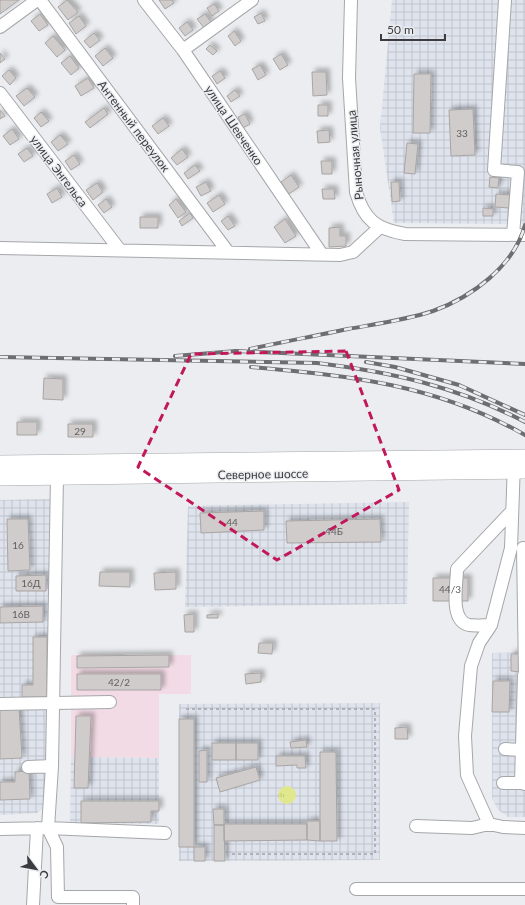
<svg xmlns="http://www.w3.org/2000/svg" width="525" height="905" font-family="Lato,sans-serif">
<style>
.commercial{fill:#f3dbe5}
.industrial{fill:url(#industrial-grid)}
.grass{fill:url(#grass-tufts)}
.building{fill:#d0cccb;stroke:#a9a5a4;filter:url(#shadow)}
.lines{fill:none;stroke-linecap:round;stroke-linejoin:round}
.minor-casing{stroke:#a5a7aa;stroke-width:14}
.major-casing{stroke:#a5a7aa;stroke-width:16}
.path{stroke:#a3a4a7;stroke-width:1.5;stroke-dasharray:3 3;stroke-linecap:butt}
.minor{stroke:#fff;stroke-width:12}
.major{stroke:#fff;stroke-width:15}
.rail-casing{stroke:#6e6e70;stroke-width:4}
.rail{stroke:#ebedf0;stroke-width:2.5;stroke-dasharray:8;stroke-linecap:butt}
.marked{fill:none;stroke:#c2185b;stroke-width:3;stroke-dasharray:8 5;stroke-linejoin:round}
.labels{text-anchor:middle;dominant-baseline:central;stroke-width:3;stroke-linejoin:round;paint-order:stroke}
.number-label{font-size:10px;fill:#616061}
.street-label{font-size:12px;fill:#3c3c3e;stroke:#ebedf0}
</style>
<defs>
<pattern id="industrial-grid" width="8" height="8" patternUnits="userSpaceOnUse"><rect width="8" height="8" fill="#dee3ed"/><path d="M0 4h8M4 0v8" fill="none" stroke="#bfc4cc"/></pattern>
<pattern id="grass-tufts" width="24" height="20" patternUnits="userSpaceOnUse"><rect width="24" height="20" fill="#e0e78d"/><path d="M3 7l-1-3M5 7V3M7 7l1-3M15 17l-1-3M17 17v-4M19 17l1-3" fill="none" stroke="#c1c77b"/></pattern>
<filter id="shadow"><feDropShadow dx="3.5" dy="-3.5" stdDeviation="2" flood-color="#0004"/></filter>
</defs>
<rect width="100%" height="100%" fill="#ebedf0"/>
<path class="commercial" d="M 71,655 L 191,655 L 191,694 L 159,694 L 159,758 L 71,757 Z"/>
<path class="industrial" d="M 392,0 L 525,0 L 525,224 L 394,223 L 380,128 Z
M 52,499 L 47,805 L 37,813 L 0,815 L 0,500 Z
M 409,502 L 407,604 L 185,607 L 188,506 Z
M 525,652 L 525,817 L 508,817 L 498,810 L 492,798 L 492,653 Z
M 380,703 L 380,860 L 179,861 L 179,704 Z
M 71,757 L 159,758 L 159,824 L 70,823 Z"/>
<path class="grass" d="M278 795a9 9 0 1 1 18 0a9 9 0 1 1-18 0Z"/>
<path class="building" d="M 0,0 L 19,0 L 0,14 Z
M 67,0 L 78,12 L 68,20 L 58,7 Z
M 159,0 L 172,0 L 174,3 L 165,9 Z
M 214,4 L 219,11 L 212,16 L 207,8 Z
M 261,13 L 265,21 L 258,24 L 254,17 Z
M 40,14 L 48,25 L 39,31 L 31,21 Z
M 205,14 L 211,22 L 204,28 L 197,19 Z
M 79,16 L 86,26 L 76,34 L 69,23 Z
M 187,22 L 193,30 L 185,36 L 179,28 Z
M 234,31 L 241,41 L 235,46 L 228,36 Z
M 94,33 L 100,40 L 90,48 L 84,41 Z
M 53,36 L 65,50 L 57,57 L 45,43 Z
M 210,45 L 217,51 L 213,55 L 206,49 Z
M 105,48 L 113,58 L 103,66 L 95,56 Z
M 0,53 L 5,59 L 0,63 Z
M 281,54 L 288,65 L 280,70 L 273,59 Z
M 70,56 L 79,68 L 71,75 L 61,63 Z
M 260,65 L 266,75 L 258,80 L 252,69 Z
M 9,70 L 16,78 L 10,85 L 2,76 Z
M 220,71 L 225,78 L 217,84 L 212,76 Z
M 312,72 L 326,72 L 327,95 L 313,96 Z
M 414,74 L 431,74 L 430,133 L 413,133 Z
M 88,78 L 94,88 L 81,96 L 75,86 Z
M 27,88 L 35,97 L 24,106 L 16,96 Z
M 235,90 L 240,96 L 231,102 L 227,96 Z
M 318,105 L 328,105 L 328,116 L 318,116 Z
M 104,108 L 108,114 L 90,128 L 85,122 Z
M 473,109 L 475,155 L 451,156 L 449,110 Z
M 0,110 L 5,116 L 0,119 Z
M 41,112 L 49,121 L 41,127 L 34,118 Z
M 245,114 L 250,124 L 243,128 L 238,117 Z
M 163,118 L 169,126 L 158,134 L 152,126 Z
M 12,129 L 19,139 L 10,145 L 3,136 Z
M 329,130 L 330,142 L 318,143 L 317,131 Z
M 60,135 L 68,144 L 58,151 L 51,142 Z
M 407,143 L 418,144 L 415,174 L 404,173 Z
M 27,148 L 33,156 L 24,162 L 18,154 Z
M 182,149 L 188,157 L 177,165 L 171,158 Z
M 74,155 L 80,164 L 71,170 L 65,161 Z
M 321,161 L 332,161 L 332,174 L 322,174 Z
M 195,165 L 200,171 L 188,179 L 184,173 Z
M 291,175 L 299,187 L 289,194 L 281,182 Z
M 490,177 L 499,178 L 498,188 L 489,187 Z
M 206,182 L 211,191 L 201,196 L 196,187 Z
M 391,182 L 399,182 L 400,201 L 392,202 Z
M 97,183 L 103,192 L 93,200 L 86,190 Z
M 57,188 L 62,197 L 52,203 L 47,194 Z
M 322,189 L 334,189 L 335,199 L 323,199 Z
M 496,194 L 510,195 L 509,208 L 495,207 Z
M 219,195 L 225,204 L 213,212 L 207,203 Z
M 106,199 L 112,207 L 104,213 L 98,205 Z
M 176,199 L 186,212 L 178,218 L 169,205 Z
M 483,208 L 493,209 L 493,216 L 483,216 Z
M 190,213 L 193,218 L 182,226 L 179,221 Z
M 228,216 L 235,226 L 228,230 L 221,221 Z
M 140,217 L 158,217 L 158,228 L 140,228 Z
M 285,219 L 296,236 L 285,243 L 274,227 Z
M 340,227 L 340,236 L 346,236 L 346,246 L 329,247 L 329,228 Z
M 44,378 L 63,379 L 63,400 L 43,399 Z
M 17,422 L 37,422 L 37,435 L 17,435 Z
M 68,424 L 93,424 L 93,437 L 68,437 Z
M 264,511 L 264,530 L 201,533 L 200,513 Z
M 7,519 L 28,519 L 30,570 L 8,571 Z
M 380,519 L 381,542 L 287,543 L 286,521 Z
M 100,572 L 130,572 L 130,587 L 99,586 Z
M 176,572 L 176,589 L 155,590 L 154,573 Z
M 46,575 L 46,591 L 16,591 L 16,576 Z
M 433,578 L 468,578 L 468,601 L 433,601 Z
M 43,606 L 43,622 L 0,623 L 0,607 Z
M 194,614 L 194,632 L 185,632 L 184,615 Z
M 218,614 L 218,618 L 207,618 L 207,615 Z
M 33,637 L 47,637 L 47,697 L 22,697 L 22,685 L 33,685 Z
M 259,643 L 273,643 L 272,654 L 258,653 Z
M 511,654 L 522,654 L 521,672 L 511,671 Z
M 169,655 L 169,667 L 77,668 L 77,656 Z
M 261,673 L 261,682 L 246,684 L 245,674 Z
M 77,674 L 161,674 L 161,690 L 77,690 Z
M 493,681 L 510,681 L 509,712 L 492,712 Z
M 19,708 L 22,758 L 0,759 L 0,709 Z
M 76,716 L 91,716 L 88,788 L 74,788 Z
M 179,719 L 194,719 L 194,847 L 179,847 Z
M 407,727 L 408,739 L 395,739 L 395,728 Z
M 306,740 L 307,747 L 291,748 L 290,742 Z
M 212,743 L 236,743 L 236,760 L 212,760 Z
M 236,743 L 258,743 L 258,760 L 236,760 Z
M 207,750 L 207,782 L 199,782 L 199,751 Z
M 320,752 L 336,752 L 337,841 L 320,841 Z
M 276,756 L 305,756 L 306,768 L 297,768 L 297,765 L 276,766 Z
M 256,767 L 260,780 L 220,792 L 216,778 Z
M 29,771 L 30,799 L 0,800 L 0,782 L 15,782 L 15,772 Z
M 81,801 L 159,801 L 159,811 L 151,811 L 151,822 L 81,823 Z
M 213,809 L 224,809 L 224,825 L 214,825 Z
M 307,821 L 320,821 L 320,841 L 307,840 Z
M 224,824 L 307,824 L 307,840 L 224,841 Z
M 214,825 L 224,825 L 225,861 L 214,861 Z
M 194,847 L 205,847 L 205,861 L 194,861 Z"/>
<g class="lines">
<defs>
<path id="minor" d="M 40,0 L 228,252
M 144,0 L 183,50 L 321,253
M 351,0 L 349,78 L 356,192 C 364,220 376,229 405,234 L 525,235
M 505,0 L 494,170 L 518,172 L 513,235
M 0,27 L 37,0
M 183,50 L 252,0
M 0,93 L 119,249
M 0,248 L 340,255 L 353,252 L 380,227
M 57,477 L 52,766 L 48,828 L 165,833
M 523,548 L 525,675
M 491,625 C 484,625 476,626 469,625 C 449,621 457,584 457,569 L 512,511
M 524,675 L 521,783 L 525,784
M 0,704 L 110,702
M 505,749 L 522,750
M 28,767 L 52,766
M 503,783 L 521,783
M 489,824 L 467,775 L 465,736 L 471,666 L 479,643 L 491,625 L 511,548 L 514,462
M 416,826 L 472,828 L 489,824 L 503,827 L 525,828
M 0,829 L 48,828 L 57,847 L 58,897 L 133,897 L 133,905
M 356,889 L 525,889
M 33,905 L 37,828"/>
<path id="major" d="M 0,463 L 525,457
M 0,478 L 525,471"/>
</defs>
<use href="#minor" class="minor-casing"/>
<use href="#major" class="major-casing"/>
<path class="path" d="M 186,709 L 375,709 L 375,854 L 230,854"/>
<use href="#minor" class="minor"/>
<use href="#major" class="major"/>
<defs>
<path id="rail" d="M 250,349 C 282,342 315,336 348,329 C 376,324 406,320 433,311 C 472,297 514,266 525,225
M 175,356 L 236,351 L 525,364
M 0,357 L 317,363 C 392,372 458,387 525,422
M 366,362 L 395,367 L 459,385 L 525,415
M 251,367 C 351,376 435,384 525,435"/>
</defs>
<use href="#rail" class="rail-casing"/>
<use href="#rail" class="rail"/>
</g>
<path class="marked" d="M 346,351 L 399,490 L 277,560 L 138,467 L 191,354 Z"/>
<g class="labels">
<g class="number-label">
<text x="462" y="133">33</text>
<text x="80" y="431">29</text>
<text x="232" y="522">44</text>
<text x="334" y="531">44Б</text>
<text x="18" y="545">16</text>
<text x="31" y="583">16Д</text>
<text x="450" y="589">44/3</text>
<text x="21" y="614">16В</text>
<text x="119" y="682">42/2</text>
</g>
<g class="street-label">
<text transform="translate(234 125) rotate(56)">улица Шевченко</text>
<text transform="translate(134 126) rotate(53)">Антенный переулок</text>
<text transform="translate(355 155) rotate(-95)">Рыночная улица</text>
<text transform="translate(59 171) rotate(53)">улица Энгельса</text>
<text transform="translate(263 474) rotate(-1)">Северное шоссе</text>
</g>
</g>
<g transform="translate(36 869) rotate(122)" stroke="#ebedf0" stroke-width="3" paint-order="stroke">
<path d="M0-3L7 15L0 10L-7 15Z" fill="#3c3c3e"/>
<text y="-6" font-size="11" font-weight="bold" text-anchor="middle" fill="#3c3c3e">С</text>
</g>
<path d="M381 34v6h64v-6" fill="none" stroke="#3c3c3e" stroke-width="2"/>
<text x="387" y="34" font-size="12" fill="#3c3c3e" stroke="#ebedf0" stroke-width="3" paint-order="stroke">50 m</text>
</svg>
